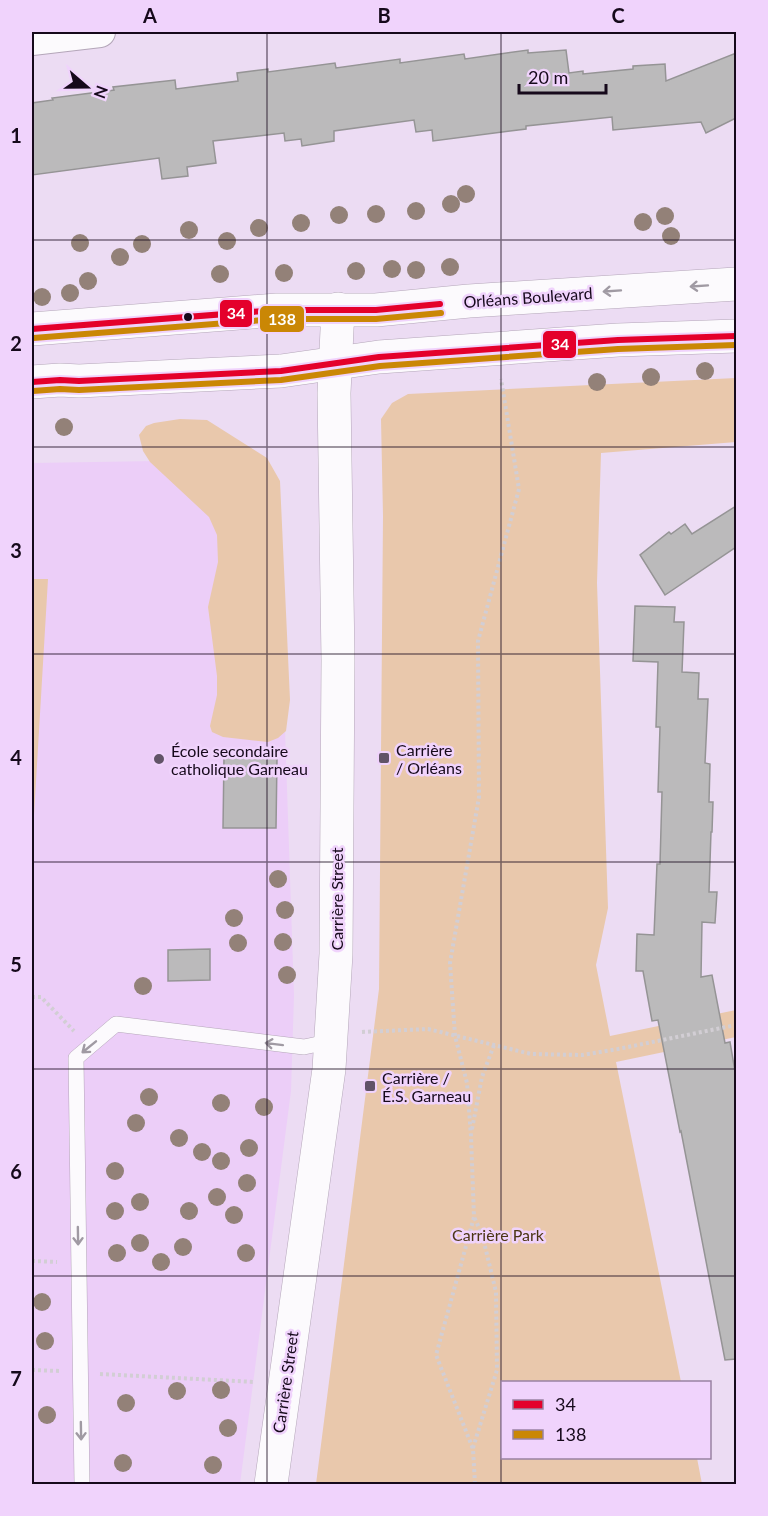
<svg xmlns="http://www.w3.org/2000/svg" width="768" height="1516" font-family="Lato,sans-serif">
<style>
.built{fill:#eccef8}
.green{fill:#e9c8ac}
.building{fill:#bbbabb;stroke:#959495;stroke-width:1.5}
.lines{fill:none;stroke-linecap:round;stroke-linejoin:round}
.service-casing{stroke:#b4a6b9;stroke-width:16}
.minor-casing{stroke:#b4a6b9;stroke-width:32}
.tertiary-casing{stroke:#b4a6b9;stroke-width:34}
.secondary-casing{stroke:#b4a6b9;stroke-width:34}
.path{stroke:#d2ced4;stroke-width:4;stroke-dasharray:3 3;stroke-linecap:butt}
.service{stroke:#fcfafd;stroke-width:15}
.minor{stroke:#fcfafd;stroke-width:30}
.tertiary{stroke:#fcfafd;stroke-width:33}
.secondary{stroke:#fcfafd;stroke-width:33}
.bus-1-casing{stroke:#f0d3fc;stroke-width:10}
.bus-2-casing{stroke:#f0d3fc;stroke-width:10}
.bus-1{stroke:#e4002b;stroke-width:6}
.bus-2{stroke:#ca8705;stroke-width:6}
.tree{fill:#938178}
.oneway{stroke:#a09aa3}
.grid{fill:none;stroke:#16091b;stroke-width:1.5;stroke-opacity:0.55}
.bus-dot{fill:#16091b;stroke:#f0d3fc;stroke-width:2}
.poi-dot{fill:#615367;stroke:#f0d3fc;stroke-width:2}
.labels{text-anchor:middle;dominant-baseline:central;stroke-width:5;stroke-linejoin:round;paint-order:stroke}
.street-label{font-size:16px;fill:#16091b;stroke:#f0d3fc}
.poi-label{font-size:16px;fill:#16091b;stroke:#f0d3fc;text-anchor:start}
.park-label{font-size:16px;fill:#4b3614;stroke:#f0d3fc}
.line-badge{stroke:#f0d3fc;stroke-width:2}
.badge-label{font-size:16px;text-anchor:middle;font-weight:bold;fill:#fff}
.neatline{fill:none;stroke:#16091b;stroke-width:2}
.grid-label{font-size:20px;text-anchor:middle;font-weight:bold;fill:#16091b}
</style>
<rect width="100%" height="100%" fill="#ecdcf3"/>
<path class="built" d="M 219,460 L 278,523 L 294,995 L 291,1091 L 240,1484 L 32,1484 L 32,463 Z"/>
<path class="green" d="M 736,378 L 736,442 L 601,453 L 597,583 L 608,908 L 596,965 L 610,1036 L 736,1010 L 736,1037 L 616,1062 L 681,1382 L 502,1382 L 502,1458 L 697,1458 L 702,1484 L 316,1484 L 379,989 L 383,516 L 381,419 L 392,403 L 408,394 Z
M 180,419 L 207,420 L 267,458 L 280,481 L 290,700 L 286,731 L 278,738 L 268,742 L 223,737 L 212,732 L 210,726 L 217,695 L 217,676 L 208,607 L 218,562 L 217,535 L 209,517 L 150,462 L 143,451 L 139,435 L 146,426 L 154,423 Z
M 32,579 L 48,579 L 32,849 Z"/>
<path class="building" d="M 528,50 L 528,53 L 566,50 L 569,73 L 583,71 L 583,74 L 633,69 L 633,66 L 665,64 L 666,81 L 736,53 L 736,118 L 706,133 L 701,122 L 613,130 L 612,117 L 526,126 L 526,129 L 433,141 L 432,130 L 416,132 L 414,120 L 334,131 L 334,141 L 302,146 L 301,139 L 285,141 L 284,133 L 213,141 L 216,163 L 187,167 L 188,176 L 162,179 L 159,158 L 32,175 L 32,103 L 53,100 L 52,98 L 114,90 L 113,87 L 175,80 L 176,89 L 238,81 L 237,73 L 268,69 L 268,72 L 335,63 L 336,68 L 400,59 L 400,63 L 464,54 L 465,59 Z
M 736,506 L 736,547 L 665,595 L 640,555 L 669,532 L 671,534 L 685,524 L 692,534 Z
M 635,606 L 675,607 L 674,622 L 684,622 L 682,672 L 699,673 L 698,699 L 708,699 L 705,763 L 710,764 L 709,802 L 713,802 L 712,832 L 711,832 L 709,892 L 717,892 L 715,923 L 702,922 L 701,977 L 712,975 L 725,1043 L 730,1042 L 736,1077 L 736,1359 L 725,1360 L 681,1131 L 680,1132 L 658,1020 L 652,1021 L 643,971 L 636,971 L 637,934 L 654,935 L 657,864 L 660,864 L 662,792 L 658,792 L 660,727 L 656,727 L 658,662 L 633,661 Z
M 224,757 L 277,758 L 276,828 L 223,828 Z
M 210,949 L 210,980 L 168,981 L 168,950 Z"/>
<g class="lines">
<defs>
<path id="service" d="M 82,1484 L 76,1058 L 116,1024 L 304,1047 L 332,1041"/>
<path id="minor" d="M 32,40 L 100,32"/>
<path id="tertiary" d="M 271,1484 L 329,1069 L 336,954 L 338,660 L 334,393 L 338,309"/>
<path id="secondary" d="M 32,329 L 277,310 L 376,310 L 469,301 L 736,284
M 32,382 L 60,380 L 79,381 L 281,371 L 379,357 L 618,340 L 736,336"/>
</defs>
<use href="#service" class="service-casing"/>
<use href="#minor" class="minor-casing"/>
<use href="#tertiary" class="tertiary-casing"/>
<use href="#secondary" class="secondary-casing"/>
<path class="path" d="M 32,997 L 41,997 L 74,1031
M 362,1032 L 428,1029 L 531,1054 L 582,1055 L 618,1049 L 736,1025
M 472,1129 L 482,1077 L 494,1045
M 32,1261 L 57,1262
M 32,1370 L 60,1371
M 100,1374 L 255,1382
M 473,1448 L 497,1370 L 496,1292 L 482,1234 L 474,1217
M 475,1484 L 473,1449 L 436,1355 L 474,1217 L 471,1136 L 467,1083 L 455,1036 L 450,963 L 479,797 L 478,641 L 519,489 L 501,379"/>
<use href="#service" class="service"/>
<use href="#minor" class="minor"/>
<use href="#tertiary" class="tertiary"/>
<use href="#secondary" class="secondary"/>
<defs>
<path id="bus-1" d="M 32,329 L 277,310 L 376,310 L 440,304
M 32,382 L 60,380 L 79,381 L 281,371 L 379,357 L 618,340 L 736,336"/>
<path id="bus-2" d="M 33,338 L 277,319 L 376,319 L 441,313
M 33,391 L 60,389 L 79,390 L 281,380 L 380,366 L 618,349 L 736,345"/>
</defs>
<use href="#bus-1" class="bus-1-casing"/>
<use href="#bus-2" class="bus-2-casing"/>
<use href="#bus-1" class="bus-1"/>
<use href="#bus-2" class="bus-2"/>
</g>
<g class="tree">
<circle cx="466" cy="194" r="9"/>
<circle cx="451" cy="204" r="9"/>
<circle cx="416" cy="211" r="9"/>
<circle cx="376" cy="214" r="9"/>
<circle cx="339" cy="215" r="9"/>
<circle cx="665" cy="216" r="9"/>
<circle cx="643" cy="222" r="9"/>
<circle cx="301" cy="223" r="9"/>
<circle cx="259" cy="228" r="9"/>
<circle cx="189" cy="230" r="9"/>
<circle cx="671" cy="236" r="9"/>
<circle cx="227" cy="241" r="9"/>
<circle cx="80" cy="243" r="9"/>
<circle cx="142" cy="244" r="9"/>
<circle cx="120" cy="257" r="9"/>
<circle cx="450" cy="267" r="9"/>
<circle cx="392" cy="269" r="9"/>
<circle cx="416" cy="270" r="9"/>
<circle cx="356" cy="271" r="9"/>
<circle cx="284" cy="273" r="9"/>
<circle cx="220" cy="274" r="9"/>
<circle cx="88" cy="281" r="9"/>
<circle cx="70" cy="293" r="9"/>
<circle cx="42" cy="297" r="9"/>
<circle cx="705" cy="371" r="9"/>
<circle cx="651" cy="377" r="9"/>
<circle cx="597" cy="382" r="9"/>
<circle cx="64" cy="427" r="9"/>
<circle cx="278" cy="879" r="9"/>
<circle cx="285" cy="910" r="9"/>
<circle cx="234" cy="918" r="9"/>
<circle cx="283" cy="942" r="9"/>
<circle cx="238" cy="943" r="9"/>
<circle cx="287" cy="975" r="9"/>
<circle cx="143" cy="986" r="9"/>
<circle cx="149" cy="1097" r="9"/>
<circle cx="221" cy="1103" r="9"/>
<circle cx="264" cy="1107" r="9"/>
<circle cx="136" cy="1123" r="9"/>
<circle cx="179" cy="1138" r="9"/>
<circle cx="249" cy="1148" r="9"/>
<circle cx="202" cy="1152" r="9"/>
<circle cx="221" cy="1161" r="9"/>
<circle cx="115" cy="1171" r="9"/>
<circle cx="247" cy="1183" r="9"/>
<circle cx="217" cy="1197" r="9"/>
<circle cx="140" cy="1202" r="9"/>
<circle cx="115" cy="1211" r="9"/>
<circle cx="189" cy="1211" r="9"/>
<circle cx="234" cy="1215" r="9"/>
<circle cx="140" cy="1243" r="9"/>
<circle cx="183" cy="1247" r="9"/>
<circle cx="117" cy="1253" r="9"/>
<circle cx="246" cy="1253" r="9"/>
<circle cx="161" cy="1262" r="9"/>
<circle cx="42" cy="1302" r="9"/>
<circle cx="45" cy="1341" r="9"/>
<circle cx="221" cy="1390" r="9"/>
<circle cx="177" cy="1391" r="9"/>
<circle cx="126" cy="1403" r="9"/>
<circle cx="47" cy="1415" r="9"/>
<circle cx="228" cy="1428" r="9"/>
<circle cx="123" cy="1463" r="9"/>
<circle cx="213" cy="1465" r="9"/>
</g>
<defs><path id="oneway-shaft" d="M-6 0H5M1.5-3L5.5 0L1.5 3" fill="none" stroke-width="1.6" stroke-linecap="round" stroke-linejoin="round" transform="scale(1.5)"/></defs>
<g class="oneway">
<use href="#oneway-shaft" transform="translate(699 286) rotate(176)"/>
<use href="#oneway-shaft" transform="translate(612 291) rotate(176)"/>
<use href="#oneway-shaft" transform="translate(274 1044) rotate(-173)"/>
<use href="#oneway-shaft" transform="translate(89 1047) rotate(141)"/>
<use href="#oneway-shaft" transform="translate(78 1236) rotate(89)"/>
<use href="#oneway-shaft" transform="translate(81 1431) rotate(89)"/>
</g>
<path class="grid" d="M 267,32 L 267,1484M 501,32 L 501,1484M 32,240 L 736,240M 32,447 L 736,447M 32,654 L 736,654M 32,862 L 736,862M 32,1069 L 736,1069M 32,1276 L 736,1276"/>
<circle class="bus-dot" cx="188" cy="317" r="5"/>
<g class="poi-dot">
<rect x="378" y="752" width="12" height="12" rx="3"/>
<circle cx="159" cy="759" r="6"/>
<rect x="364" y="1080" width="12" height="12" rx="3"/>
</g>
<g class="labels">
<g class="street-label">
<text transform="translate(528 297) rotate(-4)">Orléans Boulevard</text>
<text transform="translate(336 899) rotate(-90)">Carrière Street</text>
<text transform="translate(285 1382) rotate(-82)">Carrière Street</text>
</g>
<g class="poi-label">
<text x="396" y="749">Carrière<tspan x="396" dy="18">/ Orléans</tspan></text>
<text x="171" y="750">École secondaire<tspan x="171" dy="18">catholique Garneau</tspan></text>
<text x="382" y="1077">Carrière /<tspan x="382" dy="18">É.S. Garneau</tspan></text>
</g>
<g class="park-label">
<text x="498" y="1234">Carrière Park</text>
</g>
</g>
<g class="line-badge">
<rect x="219" y="299" width="34" height="29" rx="6" fill="#e4002b"/>
<rect x="259" y="305" width="46" height="28" rx="6" fill="#ca8705"/>
<rect x="542" y="330" width="35" height="29" rx="6" fill="#e4002b"/>
</g>
<g class="badge-label">
<text x="236" y="319">34</text>
<text x="282" y="325">138</text>
<text x="560" y="350">34</text>
</g>
<rect width="768" height="1516" fill="none" stroke="#f0d3fc" stroke-width="66"/>
<rect x="501" y="1381" width="210" height="78" fill="#f0d3fc" stroke="#9982a2" stroke-width="1.5"/>
<rect x="513" y="1400" width="30" height="9" fill="#e4002b" stroke="#9982a2" stroke-width="1.5"/>
<text x="555" y="1411" font-size="18" fill="#16091b">34</text>
<rect x="513" y="1430" width="30" height="9" fill="#ca8705" stroke="#9982a2" stroke-width="1.5"/>
<text x="555" y="1441" font-size="18" fill="#16091b">138</text>
<g transform="translate(87 87) rotate(110)" stroke="#f0d3fc" stroke-width="4.5" paint-order="stroke">
<path d="M0-4.5L10 22L0 15L-10 22Z" fill="#16091b"/>
<text y="-9" font-size="16" font-weight="bold" text-anchor="middle" fill="#16091b">N</text>
</g>
<path d="M519 84v9h87v-9" fill="none" stroke="#16091b" stroke-width="3"/>
<text x="528" y="84" font-size="18" fill="#16091b" stroke="#f0d3fc" stroke-width="4.5" paint-order="stroke">20 m</text>
<rect x="33" y="33" width="702" height="1450" class="neatline"/>
<g class="grid-label">
<text x="150" y="23">A</text>
<text x="384" y="23">B</text>
<text x="618" y="23">C</text>
<text x="16" y="143">1</text>
<text x="16" y="351">2</text>
<text x="16" y="558">3</text>
<text x="16" y="765">4</text>
<text x="16" y="972">5</text>
<text x="16" y="1179">6</text>
<text x="16" y="1386">7</text>
</g>
</svg>
